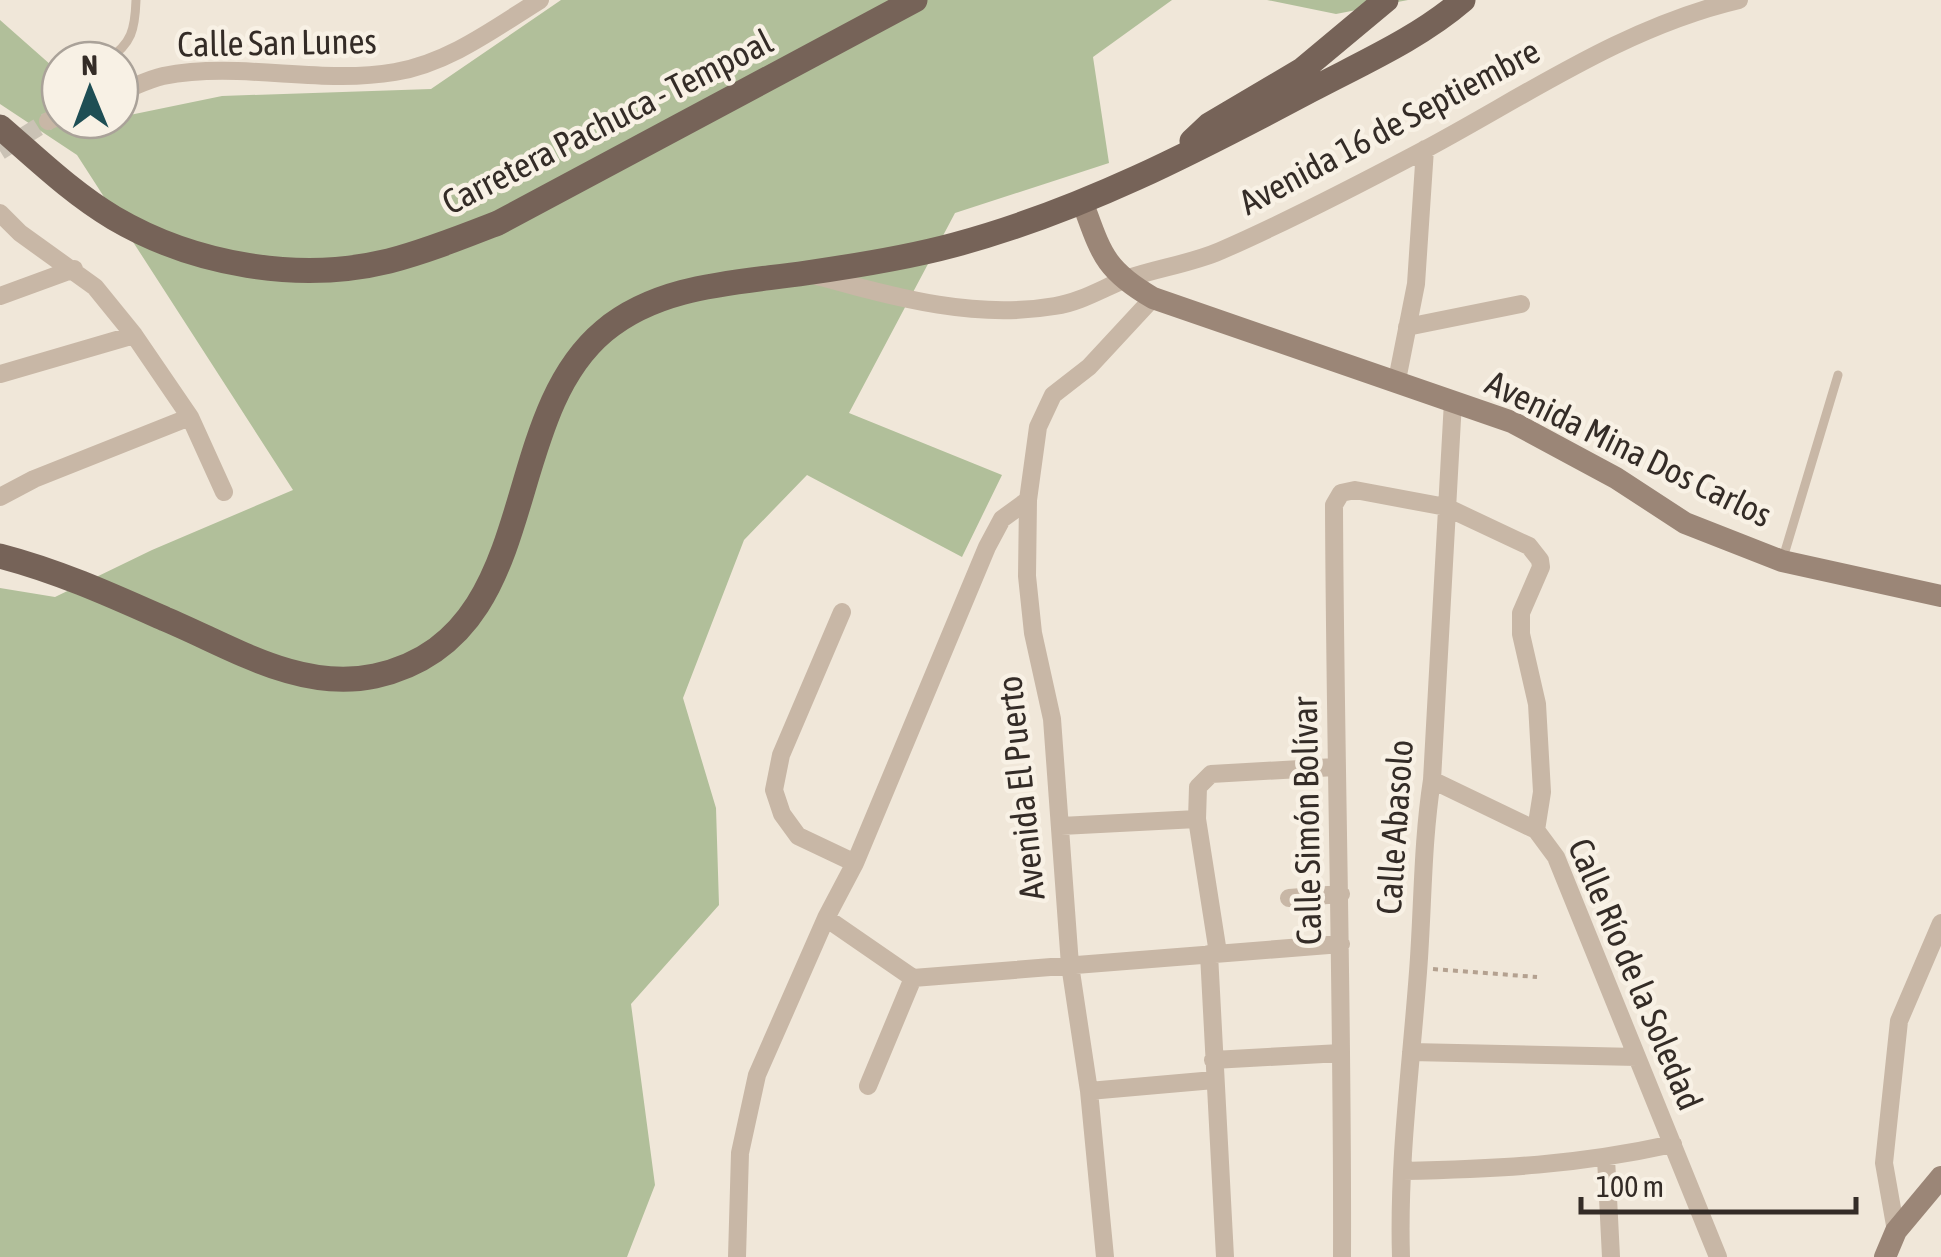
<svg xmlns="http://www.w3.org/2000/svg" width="1941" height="1257" font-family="'Asap Condensed',sans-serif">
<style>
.green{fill:#b1bf9a}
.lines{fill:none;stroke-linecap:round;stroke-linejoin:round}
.street-tunnel{stroke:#cac2b5;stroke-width:18;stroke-dasharray:18 9;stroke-linecap:butt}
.path{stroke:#b4a190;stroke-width:4;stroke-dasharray:5 5;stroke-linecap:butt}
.lane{stroke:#c8b7a6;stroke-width:9}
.street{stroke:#c8b7a6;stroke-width:18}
.secondary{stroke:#9b8677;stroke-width:22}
.primary{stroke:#766358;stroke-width:25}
.labels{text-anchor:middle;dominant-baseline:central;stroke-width:9;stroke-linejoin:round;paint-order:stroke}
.street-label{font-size:35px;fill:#342c27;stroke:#f8f1e5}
</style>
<rect width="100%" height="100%" fill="#f0e7d9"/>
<path class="green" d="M 561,0 L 1172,0 L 1093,57 L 1109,163 L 955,213 L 849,413 L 1002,475 L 962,557 L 807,475 L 744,540 L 683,698 L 716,808 L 719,905 L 631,1004 L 655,1185 L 627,1257 L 0,1257 L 0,588 L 55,597 L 152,550 L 293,490 L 77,155 L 0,104 L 0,20 L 60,73 L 60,120 L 120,120 L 120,117 L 222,96 L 431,89 Z
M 1267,0 L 1408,0 L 1336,14 Z"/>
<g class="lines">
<path class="street-tunnel" d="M 0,151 L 48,121"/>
<path class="path" d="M 1433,969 L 1537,977"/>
<path class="lane" d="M 107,60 C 132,44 135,29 136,0
M 1783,558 L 1838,375"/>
<path class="street" d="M 120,92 C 134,87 149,79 163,76 C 240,61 319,85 395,72 C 449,63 495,28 540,0
M 48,121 L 60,116
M 0,213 L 20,233 L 95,287 L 134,335 L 190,417 L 224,492
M 817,276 C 894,297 974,320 1055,306 C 1081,302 1103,288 1126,279 C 1157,268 1190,264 1220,251 C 1289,221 1358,185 1424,150 C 1527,95 1624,27 1739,0
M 0,296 L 74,269
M 1407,327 L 1521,304
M 0,374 L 134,335
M 1397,380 L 1416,284 L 1425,149
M 0,497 L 34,479 L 190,417
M 842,612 L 781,755 L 774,790 L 782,814 L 798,836 L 855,863
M 1432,780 L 1536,830 L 1556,857 L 1718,1257
M 1061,826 L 1197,819
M 1289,898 L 1341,894
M 826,918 L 913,978 L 1341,944
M 1218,953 L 1197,819 L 1198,787 L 1211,774 L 1335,767
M 1209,954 L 1225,1257
M 1411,1052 L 1637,1057
M 1213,1060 L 1341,1053
M 868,1086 L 913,978
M 1089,1091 L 1214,1080
M 1606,1158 L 1611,1257
M 1402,1171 C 1499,1169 1578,1165 1673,1144
M 1896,1231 L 1884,1163 L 1899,1021 L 1941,923
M 737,1257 L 740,1153 L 757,1075 L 826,918 L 855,863 L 987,547 L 1002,519 L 1028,500
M 1105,1257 L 1089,1091 L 1070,965 L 1052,719 L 1033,633 L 1027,576 L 1028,500 L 1038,427 L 1053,395 L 1089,367 L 1153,298
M 1342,1257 C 1343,1006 1335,755 1334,505 L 1341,493 L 1355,490 L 1446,507 L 1529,546 L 1540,560 L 1541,567 L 1521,613 L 1521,634 L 1537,704 L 1542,792 L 1536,830
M 1401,1257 C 1398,1162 1411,1067 1418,972 C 1423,908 1422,844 1432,780 L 1453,401"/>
<path class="secondary" d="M 1082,201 C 1101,252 1103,269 1153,298 L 1512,422 L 1616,478 L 1685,523 L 1782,561 L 1941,596
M 1885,1257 L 1896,1231 L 1941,1177"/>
<path class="primary" d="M 0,127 C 37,159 72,193 114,218 C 194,265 299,283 389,261 C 427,251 462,237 498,223 L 915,0
M 1192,141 L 1209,125 L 1302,70 L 1386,0
M 0,556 C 58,571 111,595 165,619 C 232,647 300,692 375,676 C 546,638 495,422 604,331 C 660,284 738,283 806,273 C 855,266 906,258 954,245 C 1081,211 1196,151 1311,90 C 1362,63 1419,38 1463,0"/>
</g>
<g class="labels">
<g class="street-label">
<text transform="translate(277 42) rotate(-1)">Calle San Lunes</text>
<text transform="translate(607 121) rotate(-27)">Carretera Pachuca - Tempoal</text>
<text transform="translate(1389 126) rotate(-28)">Avenida 16 de Septiembre</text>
<text transform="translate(1629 448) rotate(26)">Avenida Mina Dos Carlos</text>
<text transform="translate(1020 788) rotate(-96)">Avenida El Puerto</text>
<text transform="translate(1306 821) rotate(-91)">Calle Simón Bolívar</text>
<text transform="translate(1394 827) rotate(-86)">Calle Abasolo</text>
<text transform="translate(1636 974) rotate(67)">Calle Río de la Soledad</text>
</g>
</g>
<g transform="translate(90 90) rotate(359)"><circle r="48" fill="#f8f1e5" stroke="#aaa299" stroke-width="2.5"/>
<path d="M0-8L18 38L0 25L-18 38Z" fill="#1e4e54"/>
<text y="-15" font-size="28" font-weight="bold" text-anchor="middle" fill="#342c27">N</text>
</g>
<path d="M1581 1197v15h275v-15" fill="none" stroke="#342c27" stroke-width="5"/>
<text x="1596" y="1197" font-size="30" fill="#342c27" stroke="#f8f1e5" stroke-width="8" paint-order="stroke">100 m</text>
</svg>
